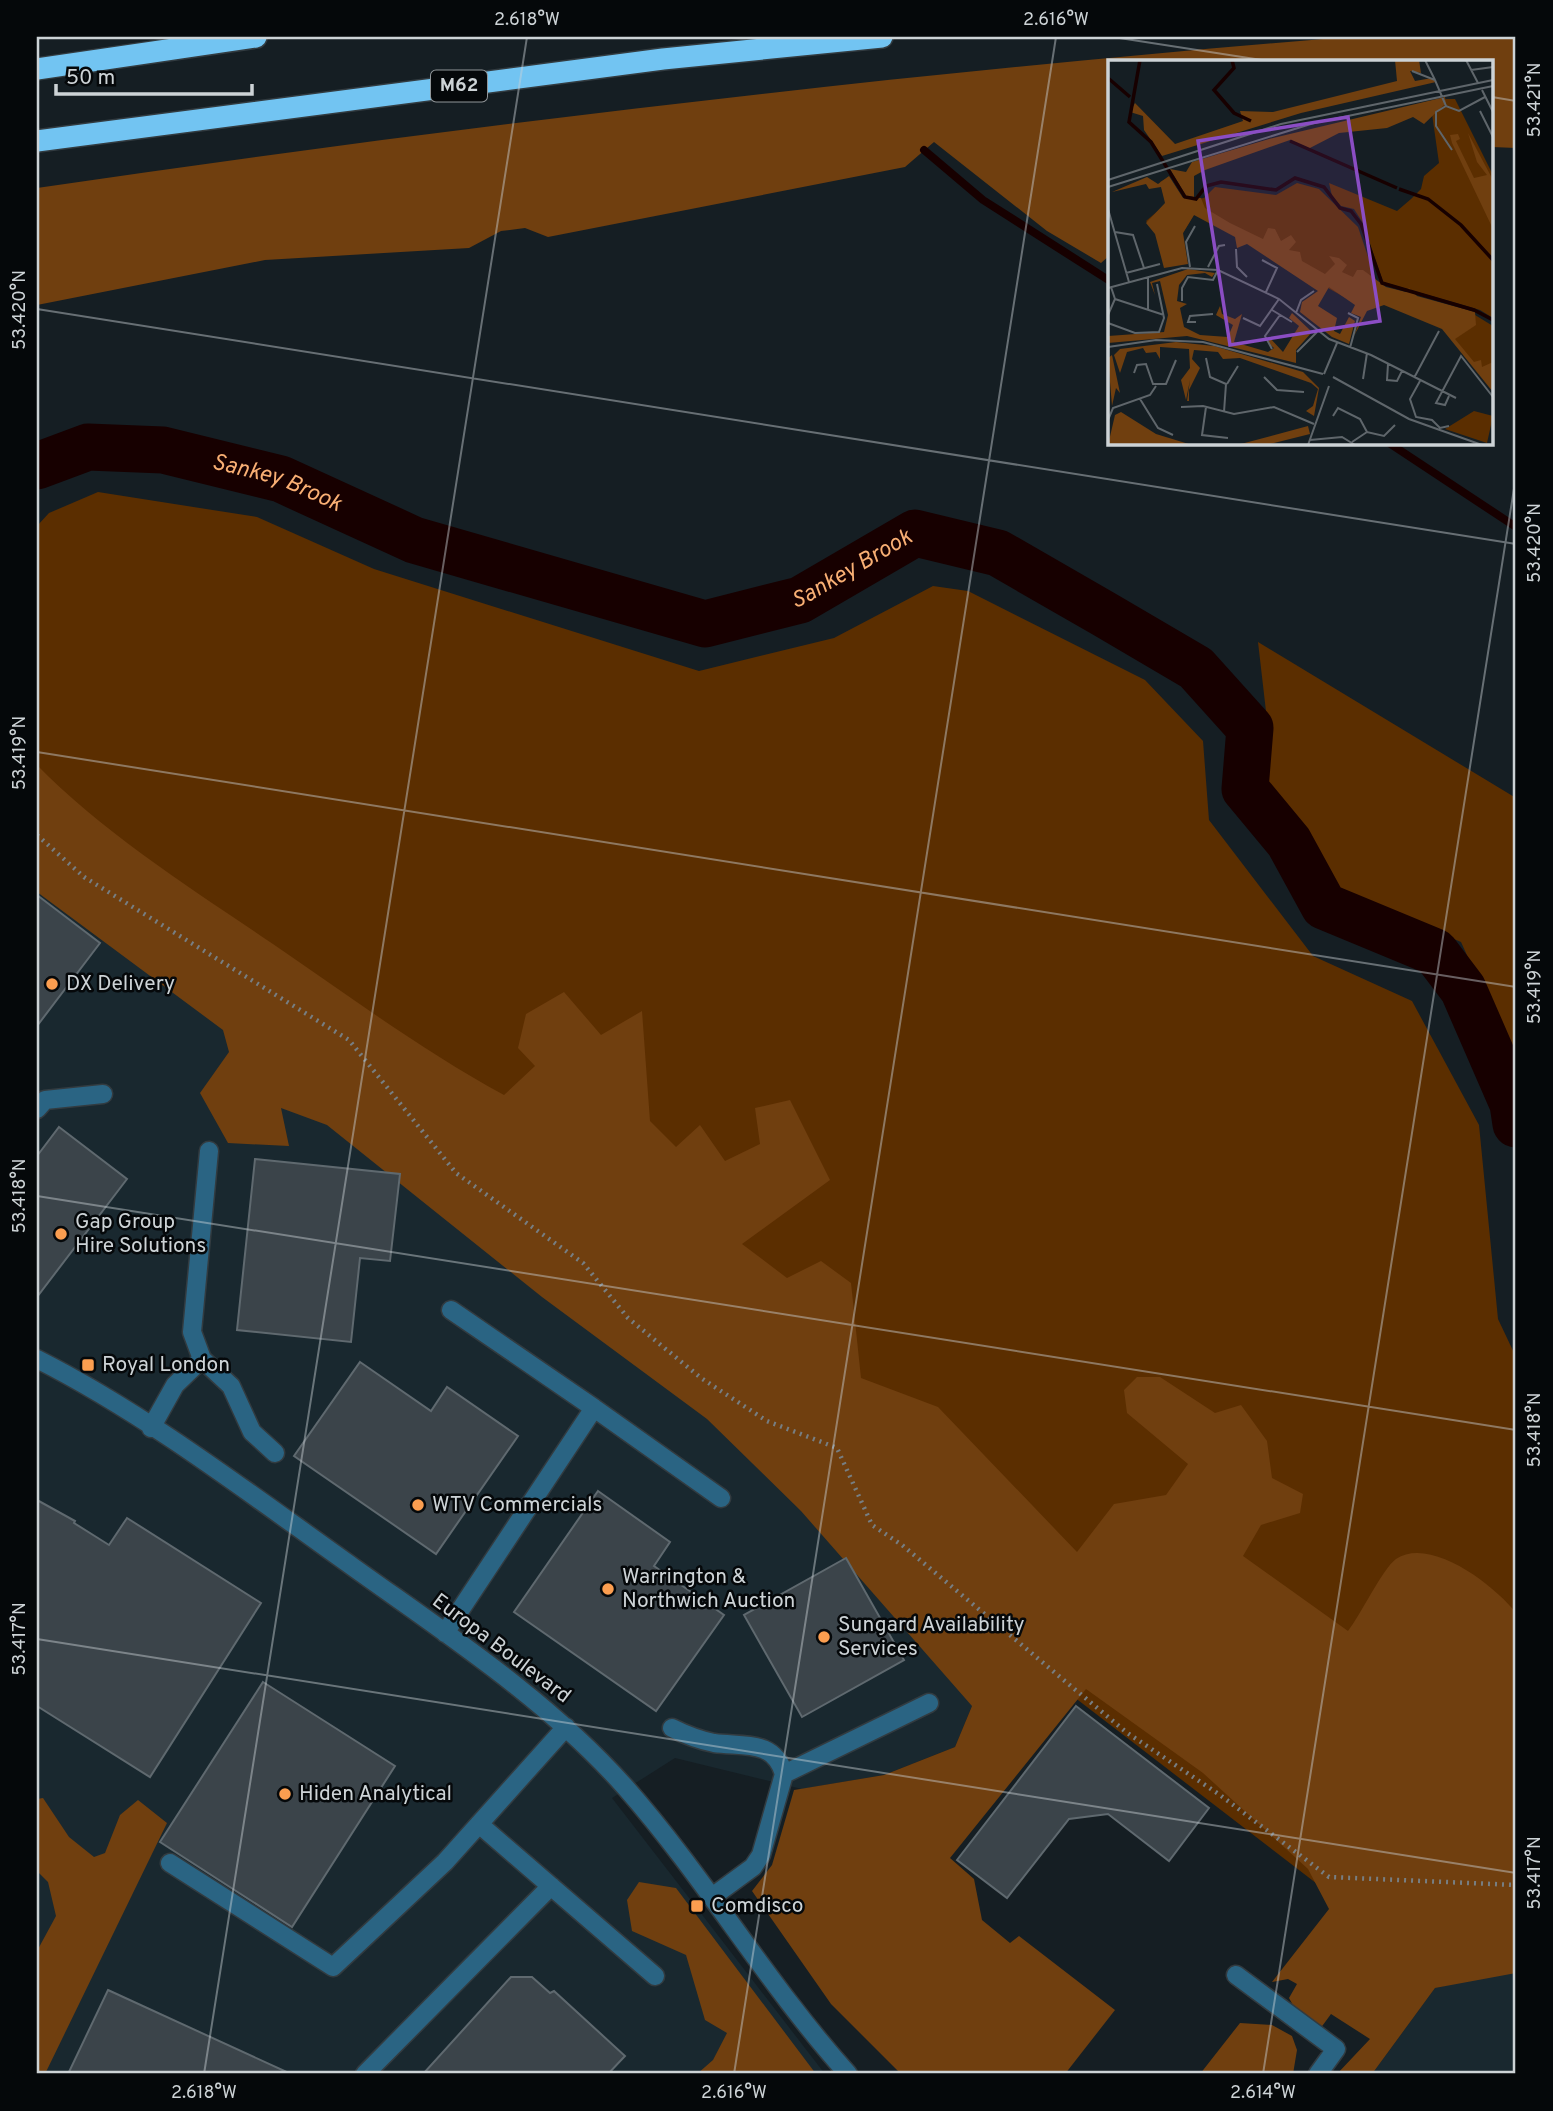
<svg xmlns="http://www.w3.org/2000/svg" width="1553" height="2111" font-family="Overpass,sans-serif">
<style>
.built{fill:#19282f}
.green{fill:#5b2e00}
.forest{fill:#703f0f}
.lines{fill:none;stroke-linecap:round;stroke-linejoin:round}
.stream{stroke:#170000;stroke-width:8}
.river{stroke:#170000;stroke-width:47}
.building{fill:#3b444a;stroke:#5f696f;stroke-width:2}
.minor-casing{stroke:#323b40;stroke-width:21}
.highway-casing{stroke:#323b40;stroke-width:24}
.path{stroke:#777e82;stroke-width:4.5;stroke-dasharray:2 5;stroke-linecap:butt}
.minor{stroke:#2a6483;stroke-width:18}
.highway{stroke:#72c4f2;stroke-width:21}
.ticks{fill:none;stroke:#cdd3d6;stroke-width:2;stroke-opacity:0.45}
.poi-dot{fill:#fb9e50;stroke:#05080a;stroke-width:2.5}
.labels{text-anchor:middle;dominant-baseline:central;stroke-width:5;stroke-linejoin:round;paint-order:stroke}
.shield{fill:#05080a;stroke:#919699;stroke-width:2}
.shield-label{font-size:19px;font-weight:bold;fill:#cdd3d6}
.poi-label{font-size:21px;fill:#cdd3d6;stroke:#05080a;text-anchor:start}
.street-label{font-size:21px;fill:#cdd3d6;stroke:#05080a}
.water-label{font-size:23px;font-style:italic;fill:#f9af74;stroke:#05080a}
.inset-river{fill:none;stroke:#170000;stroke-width:3.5}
.inset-road{fill:none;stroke:#5f666b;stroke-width:2}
.view{fill:#8b4dc4;fill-opacity:0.15;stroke:#8b4dc4;stroke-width:3.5}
.inset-edge{fill:none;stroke:#cdd3d6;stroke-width:3.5}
.neatline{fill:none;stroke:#cdd3d6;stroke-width:2.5}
.ticks-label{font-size:18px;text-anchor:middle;fill:#cdd3d6}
</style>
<rect width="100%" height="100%" fill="#151e23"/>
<path class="built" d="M 37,868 L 762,1439 L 991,1660 L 955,1747 L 884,1775 L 802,1789 L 675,1758 L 612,1798 L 825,2074 L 37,2074 Z
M 1516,1970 L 1516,2074 L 1372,2074 L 1435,1988 Z"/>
<path class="green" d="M 98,492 L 257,517 L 374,569 L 699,671 L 834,638 L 933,586 L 968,591 L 1145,680 L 1203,741 L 1209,820 L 1313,956 L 1412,1001 L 1479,1125 L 1498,1319 L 1516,1357 L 1516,1958 L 1351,1910 L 1061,1687 L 259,1011 L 37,856 L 37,526 L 49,513 Z
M 1258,642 L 1516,798 L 1516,1063 L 1461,942 L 1339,890 L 1263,777 L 1267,720 Z"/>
<path class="forest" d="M 1347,37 L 1516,37 L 1516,148 L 1492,147 L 1492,61 L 1110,61 L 1110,255 L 1101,263 L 1047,231 L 934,142 L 905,167 L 548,237 L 525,228 L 501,231 L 469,248 L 265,260 L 37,305 L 37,188 C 472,124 909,73 1347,37 Z
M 37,765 C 103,833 195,891 273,944 C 349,996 423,1051 504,1095 L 535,1066 L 518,1048 L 526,1014 L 564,992 L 601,1035 L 642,1011 L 650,1121 L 676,1147 L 700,1125 L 725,1161 L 760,1144 L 755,1108 L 790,1100 L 830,1180 L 742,1244 L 787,1278 L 821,1261 L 851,1283 L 861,1378 L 938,1407 L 1077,1552 L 1114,1504 L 1166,1495 L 1188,1464 L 1127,1413 L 1124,1390 L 1137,1377 L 1160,1377 L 1215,1413 L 1241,1405 L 1267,1441 L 1272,1478 L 1303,1494 L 1300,1513 L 1261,1525 L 1243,1556 L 1348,1631 C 1360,1616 1383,1568 1396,1559 C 1431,1536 1495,1586 1516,1613 L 1516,1973 L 1435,1988 L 1372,2074 L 1337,2074 L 1370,2039 L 1331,2014 L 1320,2029 L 1295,2009 L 1289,1998 L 1297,1984 L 1288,1979 L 1272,1982 L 1329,1909 L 1308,1869 L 1203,1773 L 1086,1689 L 950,1858 L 974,1879 L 982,1920 L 1010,1943 L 1019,1936 L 1115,2010 L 1065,2074 L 901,2074 L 831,2004 L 752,1891 L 772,1865 L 794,1790 L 884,1775 L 955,1747 L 972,1706 L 801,1511 L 707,1419 L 542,1297 L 327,1125 L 281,1108 L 289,1146 L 228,1143 L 200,1093 L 229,1052 L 223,1030 L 37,892 Z
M 43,1798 L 69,1837 L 94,1857 L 105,1853 L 120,1815 L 138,1800 L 167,1823 L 45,2074 L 37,2074 L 37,1951 L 56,1916 L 48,1882 L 37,1871 L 37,1799 Z
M 639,1882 L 676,1888 L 816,2074 L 697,2074 L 713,2060 L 727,2033 L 705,2020 L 686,1955 L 632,1931 L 627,1900 Z
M 1240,2023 L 1272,2025 L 1292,2036 L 1297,2050 L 1293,2074 L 1200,2074 Z"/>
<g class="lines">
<path class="stream" d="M 924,150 L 983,200 L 1110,281
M 1389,443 L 1516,527"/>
<path class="river" id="s1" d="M 37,466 L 88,447 L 163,450 L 281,479 L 414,540 L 705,624 L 800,600 L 915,533 L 998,553 L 1104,614 L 1196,668 L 1250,728 L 1245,789 L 1289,842 L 1324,906 L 1435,952 L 1463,989 L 1513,1104 L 1516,1124"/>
</g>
<path class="building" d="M 37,895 L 100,943 L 37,1026 Z
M 59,1127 L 127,1179 L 37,1297 L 37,1156 Z
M 255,1159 L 400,1174 L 390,1261 L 360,1258 L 351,1342 L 237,1330 Z
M 360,1362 L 431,1411 L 447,1387 L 518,1436 L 436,1554 L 294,1456 Z
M 598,1491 L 670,1542 L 654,1566 L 724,1615 L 656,1711 L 514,1612 Z
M 37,1500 L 75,1521 L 74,1523 L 109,1545 L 127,1518 L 261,1603 L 150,1777 L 37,1706 Z
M 846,1558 L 904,1660 L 802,1717 L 744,1615 Z
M 263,1682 L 395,1766 L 292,1927 L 160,1842 Z
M 1076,1706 L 1209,1808 L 1169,1861 L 1108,1814 L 1069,1819 L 1007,1898 L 957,1860 Z
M 511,1977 L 532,1977 L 550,1993 L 554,1991 L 625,2056 L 608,2074 L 423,2074 Z
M 108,1990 L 291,2074 L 68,2074 Z"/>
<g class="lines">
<defs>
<path id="minor" d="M 37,1109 L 45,1100 L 103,1094
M 209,1151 L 192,1332 L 202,1359 L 231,1386 L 252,1432 L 275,1453
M 37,1359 C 146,1414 253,1496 353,1567 C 448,1635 548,1700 626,1788 C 706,1879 767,1984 848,2074
M 594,1408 L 721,1498
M 151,1428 L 175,1385 L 202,1359
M 445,1633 L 594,1408 L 451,1310
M 672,1728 C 686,1735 699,1740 714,1743 C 743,1747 774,1739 784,1774
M 479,1824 L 655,1976
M 170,1863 L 333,1967 L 445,1862 L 566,1727
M 712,1897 L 753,1867 L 761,1855 L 784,1774 L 929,1703
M 1236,1975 L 1336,2049 L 1318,2074
M 365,2074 L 551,1886"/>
<path id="highway" d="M 37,69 L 256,37
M 37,141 L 663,59 L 882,37"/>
</defs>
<use href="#minor" class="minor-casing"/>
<use href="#highway" class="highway-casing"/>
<path class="path" d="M 37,835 L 84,877 L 349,1040 L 456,1173 L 583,1263 L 628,1318 L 701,1378 L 767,1421 L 837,1448 L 872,1525 L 902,1545 L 1126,1732 L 1220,1795 L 1329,1877 L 1516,1885"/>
<use href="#minor" class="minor"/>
<use href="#highway" class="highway"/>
</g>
<path class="ticks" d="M 1113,37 L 1268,61M 1492,97 L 1516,101M 37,309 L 1516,544M 37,752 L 1516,987M 37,1196 L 1516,1430M 37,1639 L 1516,1873M 204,2074 L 527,37M 734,2074 L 1056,37M 1263,2074 L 1516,476"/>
<g class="poi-dot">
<circle cx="52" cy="984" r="7"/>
<circle cx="61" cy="1234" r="7"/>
<rect x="81" y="1358" width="14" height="14" rx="3.5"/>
<circle cx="418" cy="1505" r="7"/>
<circle cx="608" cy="1589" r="7"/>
<circle cx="824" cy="1637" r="7"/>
<circle cx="285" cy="1794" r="7"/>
<rect x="690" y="1899" width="14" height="14" rx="3.5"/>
</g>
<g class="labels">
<rect class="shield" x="431" y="70.5" width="56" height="31" rx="5"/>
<g class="shield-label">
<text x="459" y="86">M62</text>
</g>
<g class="poi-label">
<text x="66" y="984">DX Delivery</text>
<text x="75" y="1222">Gap Group<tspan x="75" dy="24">Hire Solutions</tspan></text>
<text x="102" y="1365">Royal London</text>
<text x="432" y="1505">WTV Commercials</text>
<text x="622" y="1577">Warrington &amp;<tspan x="622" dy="24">Northwich Auction</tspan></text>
<text x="838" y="1625">Sungard Availability<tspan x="838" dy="24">Services</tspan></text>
<text x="299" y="1794">Hiden Analytical</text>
<text x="711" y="1906">Comdisco</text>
</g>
<g class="street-label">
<text transform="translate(501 1649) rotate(37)">Europa Boulevard</text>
</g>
<g class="water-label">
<text stroke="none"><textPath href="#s1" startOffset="248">Sankey Brook</textPath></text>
<text stroke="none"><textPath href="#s1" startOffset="858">Sankey Brook</textPath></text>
</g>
</g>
<g transform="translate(1108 60)">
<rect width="385" height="385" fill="#151e23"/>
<path d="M 338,39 L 347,39 L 385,115 L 385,258 L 372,250 L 275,222 L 255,163 L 246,149 L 233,146 L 224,136 L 221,123 L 289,151 L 303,139 L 313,129 L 316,116 L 331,103 L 324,54 ZM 61,117 L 77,141 L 96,138 L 107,127 L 168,135 L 189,123 L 211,129 L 250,167 L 270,226 L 367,255 L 385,266 L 385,330 L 336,268 L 277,243 L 259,250 L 87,153 L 75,173 L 49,174 L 38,161 L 58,144 L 52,122 ZM 366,351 L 385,356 L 379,383 L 337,369 Z" fill="#5b2e00"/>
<path d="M 287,0 L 311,0 L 313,13 L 302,11 L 307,21 L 324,18 L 328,22 L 193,53 L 54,96 L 36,70 L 35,56 L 22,52 L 27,43 L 67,84 L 135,61 L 132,51 L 165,52 L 289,21 ZM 337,37 L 338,43 L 316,64 L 305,57 L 279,68 L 231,73 L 200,89 L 182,80 L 97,110 L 86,116 L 86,137 L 78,136 L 62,109 L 78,112 L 84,102 L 161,79 ZM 350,74 L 352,79 L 348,81 L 366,118 L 379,115 L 369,102 L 360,73 L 385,120 L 385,169 L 344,83 L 342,75 ZM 61,116 L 75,138 L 93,138 L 97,148 L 122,163 L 155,179 L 160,168 L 167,169 L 173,181 L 183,175 L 188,182 L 181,190 L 192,192 L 194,201 L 217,214 L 227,204 L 221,196 L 231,198 L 239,205 L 234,212 L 245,217 L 249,210 L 255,210 L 278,227 L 298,232 L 301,228 L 309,236 L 367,252 L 368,265 L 347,279 L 366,302 L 373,300 L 374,307 L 385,302 L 385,332 L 334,269 L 276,245 L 259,251 L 246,276 L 253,257 L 243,253 L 247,245 L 221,227 L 210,246 L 229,258 L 226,271 L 232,274 L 241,257 L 247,261 L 241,284 L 224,277 L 192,252 L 194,242 L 210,231 L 139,184 L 129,188 L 127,177 L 86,155 L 75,173 L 80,204 L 56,208 L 47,174 L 38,163 L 57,143 L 53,127 L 41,129 L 38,124 L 4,132 L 39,117 L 50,124 ZM 80,209 L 107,213 L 104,217 L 97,213 L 79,215 L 71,225 L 69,241 L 79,244 L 72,248 L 76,267 L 92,275 L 120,277 L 125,265 L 108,255 L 112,246 L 114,254 L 127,259 L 134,254 L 126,282 L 160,292 L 166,288 L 161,284 L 161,277 L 175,292 L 191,266 L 181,258 L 184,253 L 204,272 L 188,290 L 188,303 L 79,276 L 0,283 L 0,276 L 56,272 L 60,255 L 52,221 L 44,223 L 47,235 L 42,222 ZM 68,282 L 106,286 L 195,312 L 211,328 L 206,356 L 198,351 L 205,346 L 210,329 L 203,323 L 132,298 L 115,299 L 110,292 L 86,290 L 84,299 L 92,308 L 81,330 L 81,341 L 79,341 L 82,320 L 78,340 L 73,320 L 82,308 L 81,289 L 52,287 L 52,299 L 48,292 L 38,293 L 35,288 L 19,292 L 12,313 L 6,295 L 12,289 ZM 4,295 L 12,333 L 8,328 L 4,346 L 0,298 ZM 13,352 L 48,374 L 84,385 L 0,385 L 7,355 ZM 200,366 L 202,374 L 158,385 L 129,385 Z" fill="#703f0f"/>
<path class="inset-river" d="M 32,0 L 21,62 L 43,82 L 77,137 L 88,139 L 98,126 L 113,122 L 168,130 L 187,118 L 216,127 L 232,148 L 243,151 L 253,164 L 274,223 L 366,250 L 385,260M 124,0 L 126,8 L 106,30 L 126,53 L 143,61M 0,18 L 22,37M 182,81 L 289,128M 291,129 L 320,139 L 353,165 L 385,200"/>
<path class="inset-road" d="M 317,0 L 327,20M 358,0 L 370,23M 363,10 L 385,7M 304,11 L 327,20 L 338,46M 374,30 L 385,52M 372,51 L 385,77M 344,90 L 328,66 L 328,52 L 338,46 L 351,51 L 377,37M 0,120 L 173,64 L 385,20M 0,127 L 206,63 L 385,26M 0,149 L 21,222M 7,172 L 25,175 L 36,208M 128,189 L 129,207 L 139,217M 154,200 L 169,208 L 158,232M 82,207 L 78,182 L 87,166M 100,207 L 111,186 L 117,185M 18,213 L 52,204M 40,217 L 40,249M 0,228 L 74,208 L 110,210 L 171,239 L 221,279 L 263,295 L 348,338M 7,239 L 56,255M 74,241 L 74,228 L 80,217 L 105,220 L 110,210M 164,250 L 184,262M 188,253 L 193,240 L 206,231M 240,253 L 250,258 L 242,288M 0,255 L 7,239 L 3,227M 135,258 L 152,266 L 171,239M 88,262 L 80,262 L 82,256 L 105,254M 0,263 L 27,273 L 51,272 L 56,258 L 49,224M 0,287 L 48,280 L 95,282 L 215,314M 164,289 L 157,276 L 172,255M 189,292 L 209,272M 98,298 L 102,317 L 118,324 L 116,352M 280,304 L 279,320 L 289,321 L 294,311M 26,313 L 29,305 L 38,304 L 45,324 L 58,324 L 68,300M 216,314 L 229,283M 156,317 L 169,330 L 196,332M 225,317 L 301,359 L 374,385M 306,318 L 331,271M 255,319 L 259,293M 312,321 L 302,339 L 308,357 L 324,360 L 332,368 L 341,366M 119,324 L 130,306M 341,336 L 337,345 L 328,343 L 353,296 L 385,337M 32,339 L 50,368 L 65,375M 73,347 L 95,346 L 126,354 L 166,347 L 206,364M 98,347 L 94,375 L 120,378M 225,356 L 230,348 L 252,359 L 259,372M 0,360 L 5,348 L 42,335 L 48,326M 202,380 L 234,377 L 247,385M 244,382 L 259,372 L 276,376 L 287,365M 200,385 L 221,326"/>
<path class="view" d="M 240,57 L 272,261 L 122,285 L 90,81 Z"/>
<rect width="385" height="385" class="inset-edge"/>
</g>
<rect width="1553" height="2111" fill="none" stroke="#05080a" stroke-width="77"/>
<path d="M56 84v10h196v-10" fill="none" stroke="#cdd3d6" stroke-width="3.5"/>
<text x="66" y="84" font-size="21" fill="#cdd3d6" stroke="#05080a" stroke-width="5" paint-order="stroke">50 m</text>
<rect x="38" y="38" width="1476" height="2034" class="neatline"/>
<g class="ticks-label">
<text x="527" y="25">2.618°W</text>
<text x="1056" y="25">2.616°W</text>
<text transform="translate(1534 100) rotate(-90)" y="6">53.421°N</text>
<text transform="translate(19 310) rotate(-90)" y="6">53.420°N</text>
<text transform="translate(1534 543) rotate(-90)" y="6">53.420°N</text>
<text transform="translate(19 753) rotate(-90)" y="6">53.419°N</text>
<text transform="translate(1534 987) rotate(-90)" y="6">53.419°N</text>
<text transform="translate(19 1196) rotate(-90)" y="6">53.418°N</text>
<text transform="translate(1534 1430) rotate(-90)" y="6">53.418°N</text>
<text transform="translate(19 1639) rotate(-90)" y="6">53.417°N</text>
<text transform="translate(1534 1873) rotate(-90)" y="6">53.417°N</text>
<text x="204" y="2098">2.618°W</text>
<text x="734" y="2098">2.616°W</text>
<text x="1263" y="2098">2.614°W</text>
</g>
</svg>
